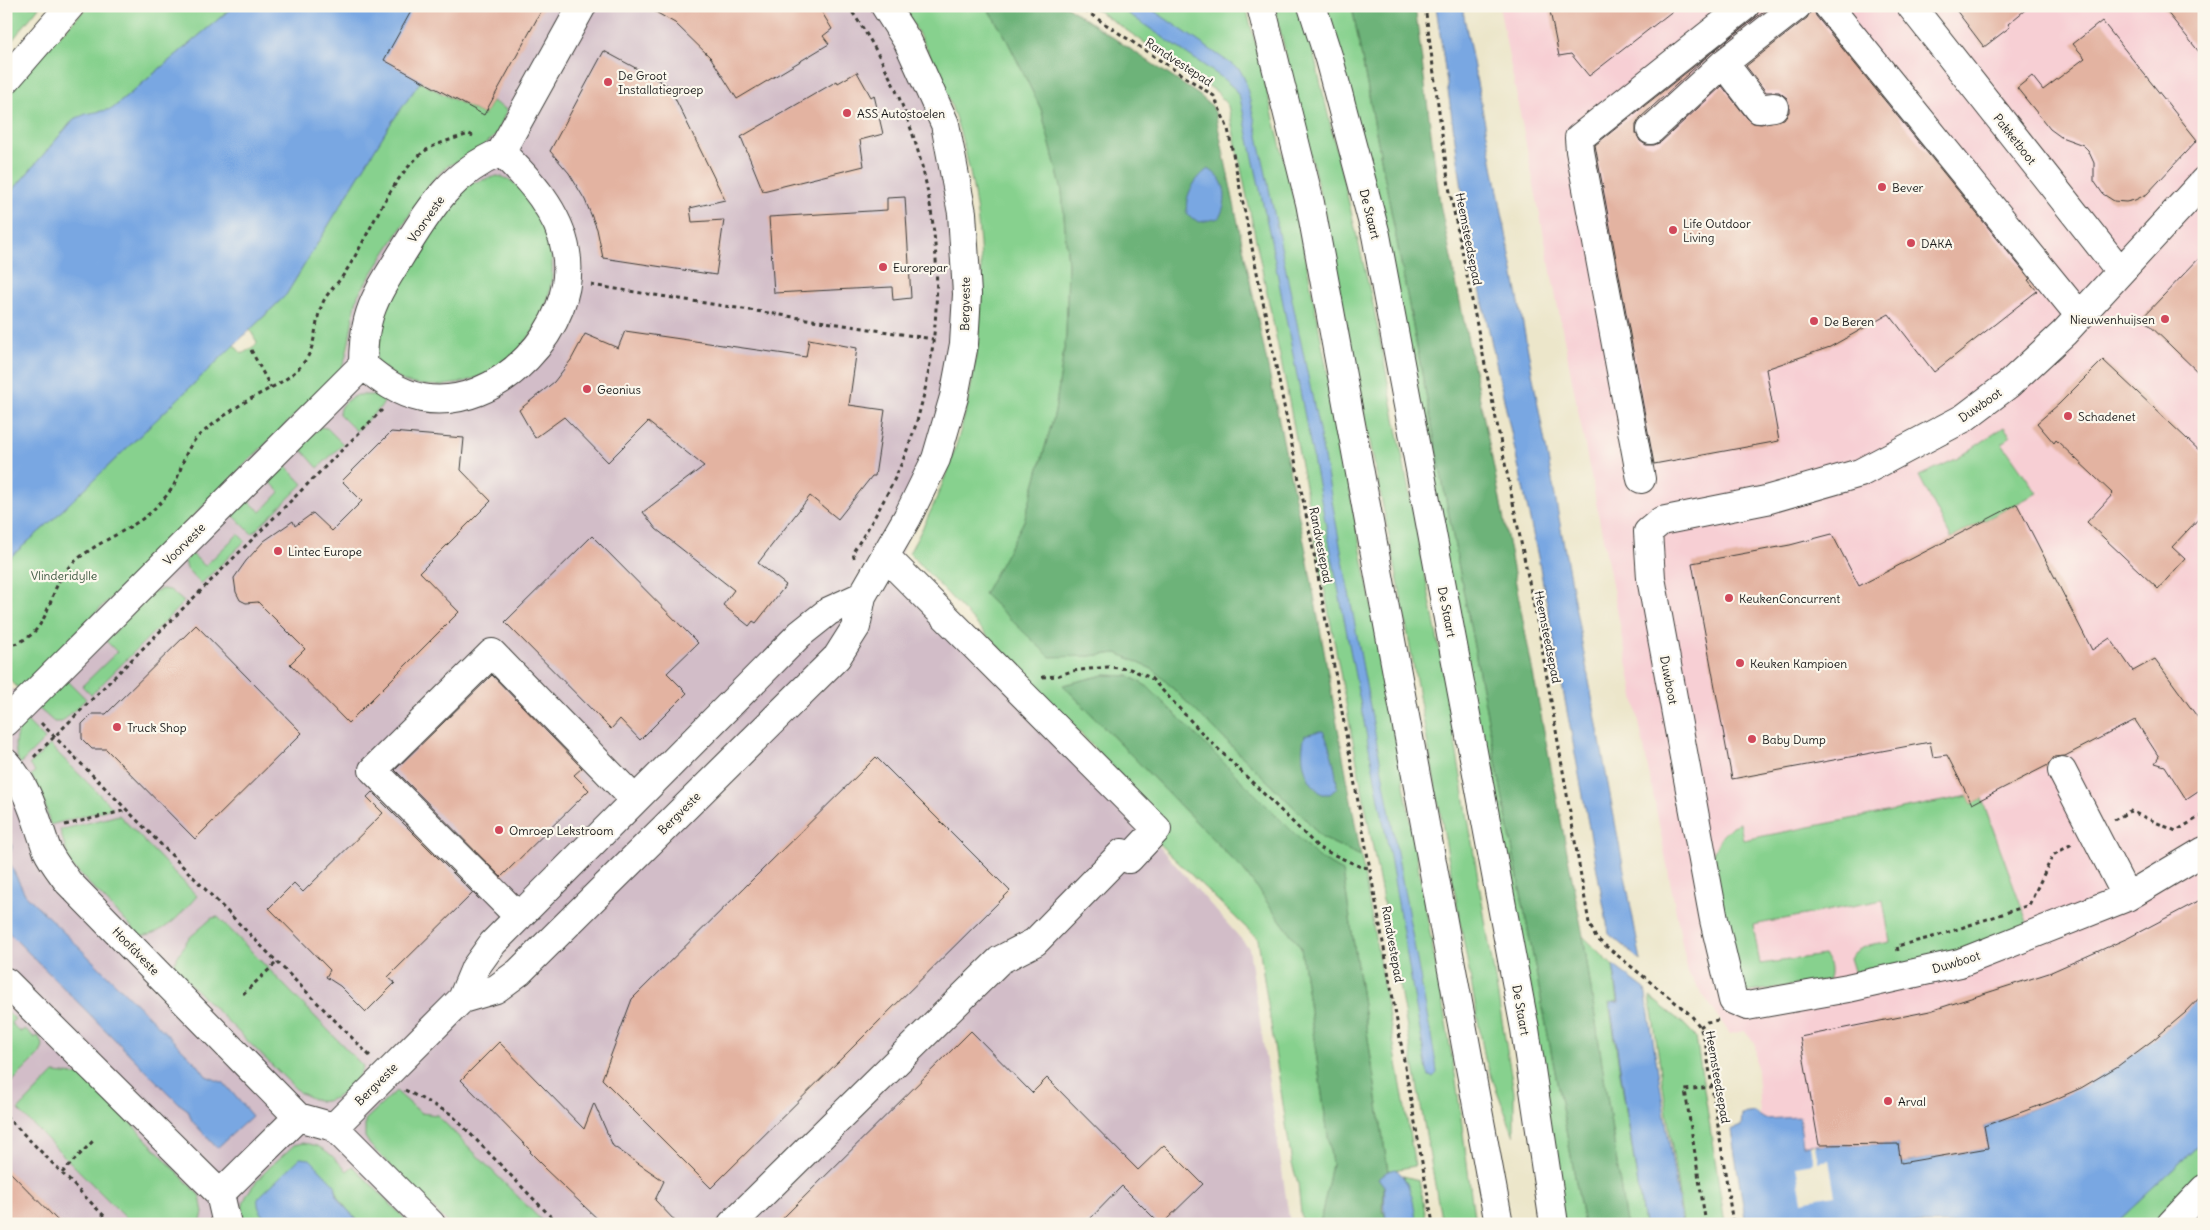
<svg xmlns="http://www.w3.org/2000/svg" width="2210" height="1230" font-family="Delius,sans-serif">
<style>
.built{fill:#f7cfd4}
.industrial{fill:#d2bdc8}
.green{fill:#87d18e;stroke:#527655}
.forest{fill:#6db379;stroke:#44684a}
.water{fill:#79a7e2;stroke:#4a627f}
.pier{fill:#ece6ca}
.building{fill:#e3b3a1}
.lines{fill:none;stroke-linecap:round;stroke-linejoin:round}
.minor-casing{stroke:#3b3a36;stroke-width:30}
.major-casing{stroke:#3b3a36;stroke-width:30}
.path{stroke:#3b3a36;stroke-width:3;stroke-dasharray:4 4;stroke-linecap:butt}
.minor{stroke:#fff;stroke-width:28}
.major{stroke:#fff;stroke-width:28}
.poi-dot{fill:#d1495b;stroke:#fbf7ec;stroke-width:2}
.labels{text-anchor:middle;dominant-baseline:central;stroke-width:4.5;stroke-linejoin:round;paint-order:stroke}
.street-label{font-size:12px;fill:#1c1c1c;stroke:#fbf7ec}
.poi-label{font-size:12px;fill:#1c1c1c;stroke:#fbf7ec;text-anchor:start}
.park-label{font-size:12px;fill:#415b44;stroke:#fbf7ec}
</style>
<rect width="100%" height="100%" fill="#fbf7ec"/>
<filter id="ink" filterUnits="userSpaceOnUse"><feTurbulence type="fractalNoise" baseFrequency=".02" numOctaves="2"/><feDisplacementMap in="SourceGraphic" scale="10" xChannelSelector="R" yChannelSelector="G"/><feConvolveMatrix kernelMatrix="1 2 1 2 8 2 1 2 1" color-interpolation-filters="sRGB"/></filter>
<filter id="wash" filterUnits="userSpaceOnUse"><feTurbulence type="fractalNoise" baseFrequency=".0096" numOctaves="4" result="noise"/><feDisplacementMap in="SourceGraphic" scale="20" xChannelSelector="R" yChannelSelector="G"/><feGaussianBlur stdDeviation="1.12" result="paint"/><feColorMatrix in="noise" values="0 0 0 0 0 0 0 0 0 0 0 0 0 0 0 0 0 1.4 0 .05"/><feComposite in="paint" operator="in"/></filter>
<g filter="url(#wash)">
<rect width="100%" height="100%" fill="#ece6ca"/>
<path class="built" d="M 1499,6 L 2204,6 L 2204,1224 L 1771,1224 L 1761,1128 L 1755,1043 L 1744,1031 L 1730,1034 L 1688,973 Z"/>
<path class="industrial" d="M 386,6 L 887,6 L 949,128 L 973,334 L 901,555 L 1249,948 L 1290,1224 L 6,1224 L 6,690 L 20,689 L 349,350 L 353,313 L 358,295 L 431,182 L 446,167 L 475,153 L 331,103 Z"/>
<path class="green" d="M 6,6 L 40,6 L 6,48 Z
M 88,6 L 234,6 L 112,109 L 74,119 L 6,198 L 6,91 Z
M 902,6 L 986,6 L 1005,36 L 1041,109 L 1062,191 L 1068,265 L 1066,336 L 1055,412 L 1024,521 L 985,594 L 1050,656 L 1090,656 L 1117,653 L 1154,670 L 1302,815 L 1322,838 L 1361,856 L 1415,1166 L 1388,1171 L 1343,872 L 1318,857 L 1148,687 L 1129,676 L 1104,675 L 1063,685 L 1244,871 L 1301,948 L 1332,1164 L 1320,1224 L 1302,1224 L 1298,1183 L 1292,1164 L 1258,939 L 1158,843 L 1133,789 L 909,553 C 1005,386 1008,170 902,6 Z
M 1091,6 L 1246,6 L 1297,212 L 1385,677 L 1456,1080 L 1475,1224 L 1442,1224 L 1407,1028 L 1285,380 L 1228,106 L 1217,92 Z
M 1274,6 L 1300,6 L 1307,26 L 1373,304 L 1440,652 L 1514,1092 L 1514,1136 L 1485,1059 L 1399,586 L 1321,199 Z
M 1326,6 L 1352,6 L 1584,1224 L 1560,1224 Z
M 420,82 L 484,115 L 492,101 L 507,110 L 496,135 L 475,153 L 446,167 L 431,182 L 358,295 C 351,319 351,344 342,368 L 19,689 L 6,676 L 6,561 L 48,524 L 234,345 L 242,354 L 256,345 L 257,342 L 250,330 L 286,295 L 389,126 Z
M 497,176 C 513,178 520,188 529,200 C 594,287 513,405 409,383 C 399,381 386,369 377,363 L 376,356 L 381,312 L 450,199 L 472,183 Z
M 358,395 L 377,395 L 386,397 L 382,406 L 356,431 L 339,414 C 339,403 349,399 358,395 Z
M 320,427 L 327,428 L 343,444 L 318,468 L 302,450 L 302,445 Z
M 2004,427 L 2011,436 L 2002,443 L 2037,493 L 1951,538 L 1919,476 L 1958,458 Z
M 287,467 L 303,484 L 252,534 L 232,514 L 247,500 L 261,512 L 280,492 L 268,480 L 279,468 Z
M 238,534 L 245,541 L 201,584 L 187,569 L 185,561 L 192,554 L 205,566 Z
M 162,589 L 170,590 L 184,602 L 91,695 L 82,686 L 117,652 L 106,641 L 153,592 Z
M 66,679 L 86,699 L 62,722 L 54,722 L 37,707 Z
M 25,719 L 45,739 L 20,764 C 12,747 14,734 25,719 Z
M 50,745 L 113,808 L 50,825 L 43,796 L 31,776 L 35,771 L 29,765 Z
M 1968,796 L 1972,804 L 1982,799 L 2029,927 L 1956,953 L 1855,974 L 1850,958 C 1857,945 1877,945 1890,942 L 1883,900 L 1753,925 L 1760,964 L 1824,955 C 1830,961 1832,973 1828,980 L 1744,993 L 1710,859 L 1721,837 L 1732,826 L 1740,823 L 1743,840 Z
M 119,815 L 197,896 C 180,915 167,933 140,936 L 70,864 L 60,830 Z
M 218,917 L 363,1066 C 358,1082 337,1104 318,1101 C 312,1099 306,1095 300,1093 L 172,966 L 188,939 L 212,918 Z
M 1583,936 L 1613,966 L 1618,1001 L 1609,1003 L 1644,1224 L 1626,1224 Z
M 1650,997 L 1684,1024 L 1696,1037 L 1725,1224 L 1683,1224 Z
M 6,1010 L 15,1019 L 11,1023 L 20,1032 L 25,1029 L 35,1038 L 38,1035 L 43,1047 L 39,1055 L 6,1088 Z
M 54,1073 L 86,1076 L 200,1196 L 203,1213 L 200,1224 L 132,1224 L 18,1110 Z
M 396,1091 L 421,1113 L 437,1115 L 545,1224 L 449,1224 L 370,1145 L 365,1137 L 365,1120 Z
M 2204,1140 L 2204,1172 L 2153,1224 L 2115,1224 Z
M 303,1143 C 325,1145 332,1156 347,1171 L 353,1166 L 410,1224 L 361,1224 C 349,1211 338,1202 335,1185 L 261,1212 L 272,1224 L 248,1224 C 225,1200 278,1161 294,1145 Z
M 1403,1176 L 1419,1180 L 1427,1224 L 1416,1224 L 1412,1198 Z"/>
<path class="forest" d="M 986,6 L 1066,6 L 1199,95 L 1212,106 L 1215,112 L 1306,551 L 1361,856 L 1322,838 L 1302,815 L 1154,670 L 1117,653 L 1090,656 L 1050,657 L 984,594 L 1024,521 L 1055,412 L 1066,336 L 1068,265 L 1062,191 L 1041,109 L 1005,36 Z
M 1352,6 L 1415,6 L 1440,204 L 1494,468 L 1583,936 L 1626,1224 L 1584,1224 Z
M 1104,675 L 1129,676 L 1148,687 L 1318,857 L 1343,872 L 1387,1165 L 1388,1171 L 1379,1179 L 1384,1186 L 1383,1210 L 1388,1224 L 1320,1224 L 1332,1164 L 1301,948 L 1244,871 L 1063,685 Z"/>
<path class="water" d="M 234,6 L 492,6 L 436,53 L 420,82 L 389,126 L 286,295 L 48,524 L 6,561 L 6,198 L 74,119 L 86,114 L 112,109 Z
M 1117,6 L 1147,6 L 1240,70 L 1245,80 L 1257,131 L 1317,420 L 1436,1063 L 1437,1073 L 1433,1077 L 1429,1076 L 1427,1071 L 1389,851 L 1270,236 L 1240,98 L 1234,88 L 1221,77 Z
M 1436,6 L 1462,6 C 1525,324 1581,643 1641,961 L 1609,934 L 1538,557 L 1469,238 Z
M 1208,169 C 1227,179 1229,200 1219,218 L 1200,222 L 1188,216 C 1182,199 1194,179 1208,169 Z
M 1319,731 L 1323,731 C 1330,744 1337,774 1337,788 L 1330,794 L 1322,794 C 1304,781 1299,756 1305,735 Z
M 6,826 L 12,847 L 9,857 L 11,866 L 25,894 L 198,1065 L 206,1076 L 224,1083 L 252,1116 L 217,1148 L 192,1121 L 188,1110 L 178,1103 L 6,930 Z
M 1613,965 L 1645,989 L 1682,1224 L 1644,1224 L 1610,1003 L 1619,1002 Z
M 2204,993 L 2204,1140 L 2115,1224 L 1746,1224 L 1731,1130 L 1741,1126 L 1742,1114 L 1754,1112 L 1765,1119 L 1799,1117 L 1803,1145 L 1898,1144 L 1901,1163 L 1987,1148 L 1984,1126 C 2071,1098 2140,1060 2204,993 Z
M 300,1158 L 310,1159 L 335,1185 L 337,1195 L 341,1203 L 361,1224 L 272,1224 C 264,1216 256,1210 258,1198 Z
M 1396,1169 C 1411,1183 1415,1204 1416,1224 L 1388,1224 C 1382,1210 1386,1200 1384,1186 L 1378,1178 L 1388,1171 Z"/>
<path class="pier" d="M 1810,1145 L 1815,1145 L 1818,1162 L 1829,1160 L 1835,1195 L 1802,1201 L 1796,1166 L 1813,1163 Z"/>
<g id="blocks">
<path class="building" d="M 414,6 L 544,6 L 484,115 L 384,60 Z
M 645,6 L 818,6 L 832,29 L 823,36 L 829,44 L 737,99 L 711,58 L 675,23 Z
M 1573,6 L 1679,6 L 1589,76 L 1571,54 L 1559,56 L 1550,11 Z
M 1761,6 L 1771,6 L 1713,51 L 1640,118 L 1636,125 L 1636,133 L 1640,141 L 1646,145 L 1654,145 L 1661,142 L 1722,86 L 1747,118 L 1753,123 L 1761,124 L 1784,119 L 1789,112 L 1789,104 L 1787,98 L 1779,92 L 1766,92 L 1746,66 L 1807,18 L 1813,6 L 1816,16 L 2030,279 L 2028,280 L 2037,291 L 1934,372 L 1889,314 L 1830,347 L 1766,369 L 1779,441 L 1654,464 L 1595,145 L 1755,18 Z
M 1953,6 L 2030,6 L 2008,24 L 2010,27 L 1984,47 Z
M 2162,6 L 2204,6 L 2204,58 Z
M 2102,21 L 2197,140 L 2147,194 L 2135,200 L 2126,202 L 2114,201 L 2103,194 L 2094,181 L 2094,163 L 2088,150 L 2083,145 L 2061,137 L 2050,129 L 2017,88 L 2032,76 L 2043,90 L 2085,58 L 2073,44 Z
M 604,51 L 669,86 L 725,200 L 690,208 L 692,222 L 724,220 L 716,275 L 603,258 L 597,229 L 585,200 L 569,173 L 550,151 Z
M 857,72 L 871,97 L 874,95 L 883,134 L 860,140 L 864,166 L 763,191 L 741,137 L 837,81 L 838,83 Z
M 905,197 L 911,298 L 893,300 L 892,287 L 774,293 L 769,217 L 887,210 L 887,198 Z
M 2204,253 L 2204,378 L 2142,318 Z
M 625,331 L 806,357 L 809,339 L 857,348 L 849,405 L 885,410 L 875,476 L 872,476 L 838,519 L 810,496 L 758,563 L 786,585 L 756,623 L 753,621 L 749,626 L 723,605 L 734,590 L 656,529 L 643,512 L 704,466 L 648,422 L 608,462 L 564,417 L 535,438 L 519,410 L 554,382 L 571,360 L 585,334 L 618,348 Z
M 2103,360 L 2204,455 L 2204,513 L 2172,547 L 2185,559 L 2158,589 L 2087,522 L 2113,494 L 2056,440 L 2054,443 L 2037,423 L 2059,404 Z
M 391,432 L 464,438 L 461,470 L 491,501 L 420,572 L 459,612 L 348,723 L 290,664 L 305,649 L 258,602 L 246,603 L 240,600 L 236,592 L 234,578 L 246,561 L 264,541 L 293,521 L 295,526 L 313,513 L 332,531 L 362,501 L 342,481 Z
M 2017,504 L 2092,650 L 2110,638 L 2133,671 L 2155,659 L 2204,726 L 2204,787 L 2186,799 L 2165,766 L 2155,763 L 2159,757 L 2135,720 L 2065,756 L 2054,757 L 2048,765 L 1972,804 L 1947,755 L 1933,757 L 1930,742 L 1732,779 L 1692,563 L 1790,545 L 1832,534 L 1859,586 Z
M 592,536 L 698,643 L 667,673 L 687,693 L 640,740 L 620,719 L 611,729 L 505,622 Z
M 196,625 L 302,733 L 195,839 L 106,749 L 92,749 L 82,739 L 82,724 L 92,714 L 106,714 Z
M 492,675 L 582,768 L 574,775 L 589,790 L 501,877 L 395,770 Z
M 876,757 L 1010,891 L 711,1188 L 602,1079 L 632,999 Z
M 372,792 L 479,899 L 473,893 L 388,977 L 395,983 L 366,1012 L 340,986 L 326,977 L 330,970 L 269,908 L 294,883 L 303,892 L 383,813 L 367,797 Z
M 2204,898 L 2204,993 L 2185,1013 L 2153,1040 L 2118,1066 L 2081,1088 L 2049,1102 L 1984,1126 L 1988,1148 L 1901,1163 L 1898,1144 L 1819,1145 L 1800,1037 L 1930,1011 L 2049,973 L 2128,938 Z
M 971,1031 L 1032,1093 L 1047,1078 L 1138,1170 L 1164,1145 L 1203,1184 L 1162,1224 L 1160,1224 L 1122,1186 L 1085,1224 L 777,1224 Z
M 499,1042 L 584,1129 L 594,1103 L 613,1146 L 664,1181 L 655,1200 L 678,1224 L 603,1224 L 544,1168 L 545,1167 L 530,1152 L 531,1151 L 461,1080 Z
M 6,1168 L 61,1224 L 6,1224 Z"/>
</g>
</g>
<g filter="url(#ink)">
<use href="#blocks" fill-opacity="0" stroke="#3b3a36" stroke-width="1"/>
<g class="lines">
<defs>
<path id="minor" d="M 1828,6 L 2080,316
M 1911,6 L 2120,271
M 1724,63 L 1759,109 L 1774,107
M 1651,130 L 1724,63 L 1797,6
M 2204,181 L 2064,333 L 2009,384 L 1964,418 L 1860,473 L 1766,500 L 1661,521 L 1648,532 L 1651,578 L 1714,920 L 1733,1000 L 1747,1006 L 1848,988 L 1960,963 L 2127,897 L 2204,851
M 363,365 C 381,380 398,393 422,398 C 497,412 579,326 566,252 C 559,211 529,179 501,152
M 1641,479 L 1580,151 L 1579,138 L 1745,6
M 6,722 L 363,365 C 363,350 364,335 368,320 C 374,296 389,275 401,255 C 430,209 449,174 501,152 L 582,6
M 6,763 C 30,790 35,817 47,850 C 52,861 61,872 68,882 L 298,1117 L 334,1127 L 431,1224
M 2062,771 L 2127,897
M 519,917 L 373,770 L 492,653 L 635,800
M 6,982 L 220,1194 L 227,1224
M 462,999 L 496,989 L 519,972 L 837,657 L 856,627 L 862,596 L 907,518 L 936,459 L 954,397 L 964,344 L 967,294 L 962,213 L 945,124 L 908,42 L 885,6
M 334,1127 L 462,999 L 475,968 L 493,943 L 800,634 L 829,611 L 862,596
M 220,1194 L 298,1117
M 732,1224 L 1000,960 L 1035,942 L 1122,853 L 1129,859 L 1157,829 L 886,557"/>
<path id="major" d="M 1261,6 L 1310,203 L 1499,1224
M 1312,6 L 1329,59 L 1376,235 L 1525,1029 L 1554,1224
M 6,80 L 70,6
M 2171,1224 L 2204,1189"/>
</defs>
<use href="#minor" class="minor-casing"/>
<use href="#major" class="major-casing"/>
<path class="path" d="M 848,6 C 934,127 959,281 916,424 C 902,470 879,512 853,552 L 854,558
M 1078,6 L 1214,96 L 1228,129 L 1314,554 L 1433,1224
M 1425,6 L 1449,187 L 1539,631 L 1589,923 L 1596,938 L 1691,1015 L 1700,1027 L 1705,1041 L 1733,1224
M 591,285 L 933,339
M 251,350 L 271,388
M 6,646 C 55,637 44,590 71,565 C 94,542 131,531 152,511 C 160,503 169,494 174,485 C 184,465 184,447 202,433 C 216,422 230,411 245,402 C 265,390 290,381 304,362 C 317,346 314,322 322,305 C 326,293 337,285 344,274 C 370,236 385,186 421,154 C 434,143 454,139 469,134 L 475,137
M 1042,677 L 1057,676 L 1072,671 L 1108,667 L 1130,669 L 1151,678 L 1203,734 L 1319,848 L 1361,867 L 1371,868
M 41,723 L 370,1056
M 34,757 L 382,410
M 2114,820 L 2130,811 L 2176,831 L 2204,814
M 65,825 L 127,810
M 1898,951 L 1897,946 L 1937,936 L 2029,905 L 2053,855 L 2072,844
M 243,994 L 277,962
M 1700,1027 L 1707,1022 L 1718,1020
M 405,1090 L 451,1114 L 558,1224
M 6,1116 L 112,1224
M 62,1173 L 93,1141
M 1706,1224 L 1685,1090 L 1711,1087"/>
<use href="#minor" class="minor"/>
<use href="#major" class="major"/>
</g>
</g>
<g class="poi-dot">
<circle cx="608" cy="82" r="5"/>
<circle cx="847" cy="113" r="5"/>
<circle cx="1882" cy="187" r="5"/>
<circle cx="1673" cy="230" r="5"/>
<circle cx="1911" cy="243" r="5"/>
<circle cx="883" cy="267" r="5"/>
<circle cx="2165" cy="319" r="5"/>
<circle cx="1814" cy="321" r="5"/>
<circle cx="587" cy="389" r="5"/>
<circle cx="2068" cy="416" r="5"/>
<circle cx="278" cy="551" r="5"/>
<circle cx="1729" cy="598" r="5"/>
<circle cx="1740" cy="663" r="5"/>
<circle cx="117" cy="727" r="5"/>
<circle cx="1752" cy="739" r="5"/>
<circle cx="499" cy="830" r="5"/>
<circle cx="1888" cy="1101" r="5"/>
</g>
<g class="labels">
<g class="street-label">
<text transform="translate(1179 62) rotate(33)">Randvestepad</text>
<text transform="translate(2015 139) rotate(52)">Pakketboot</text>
<text transform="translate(1370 214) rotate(76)">De Staart</text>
<text transform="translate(426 219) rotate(-55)">Voorveste</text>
<text transform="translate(1469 239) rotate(79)">Heemsteedsepad</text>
<text transform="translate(965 304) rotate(-89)">Bergveste</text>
<text transform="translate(1980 405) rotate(-35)">Duwboot</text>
<text transform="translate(184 544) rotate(-45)">Voorveste</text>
<text transform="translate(1321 545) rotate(79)">Randvestepad</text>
<text transform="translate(1447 612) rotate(79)">De Staart</text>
<text transform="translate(1548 637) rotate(79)">Heemsteedsepad</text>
<text transform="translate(1669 680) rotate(79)">Duwboot</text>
<text transform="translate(679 813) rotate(-45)">Bergveste</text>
<text transform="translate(1393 944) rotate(80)">Randvestepad</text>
<text transform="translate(136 951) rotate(46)">Hoofdveste</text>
<text transform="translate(1956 962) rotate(-17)">Duwboot</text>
<text transform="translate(1521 1010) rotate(80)">De Staart</text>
<text transform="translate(1718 1077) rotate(80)">Heemsteedsepad</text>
<text transform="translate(376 1084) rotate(-45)">Bergveste</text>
</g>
<g class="poi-label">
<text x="618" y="75">De Groot<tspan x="618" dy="14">Installatiegroep</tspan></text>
<text x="857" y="113">ASS Autostoelen</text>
<text x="1892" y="187">Bever</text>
<text x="1683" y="223">Life Outdoor<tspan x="1683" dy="14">Living</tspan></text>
<text x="1921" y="243">DAKA</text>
<text x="893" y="267">Eurorepar</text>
<text x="2155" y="319" text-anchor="end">Nieuwenhuijsen</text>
<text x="1824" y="321">De Beren</text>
<text x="597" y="389">Geonius</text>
<text x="2078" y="416">Schadenet</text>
<text x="288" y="551">Lintec Europe</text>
<text x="1739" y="598">KeukenConcurrent</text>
<text x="1750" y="663">Keuken Kampioen</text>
<text x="127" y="727">Truck Shop</text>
<text x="1762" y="739">Baby Dump</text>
<text x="509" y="830">Omroep Lekstroom</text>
<text x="1898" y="1101">Arval</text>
</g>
<g class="park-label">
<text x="64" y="575">Vlinderidylle</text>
</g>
</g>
<rect width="2210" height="1230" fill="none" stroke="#fbf7ec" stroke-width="25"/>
</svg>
